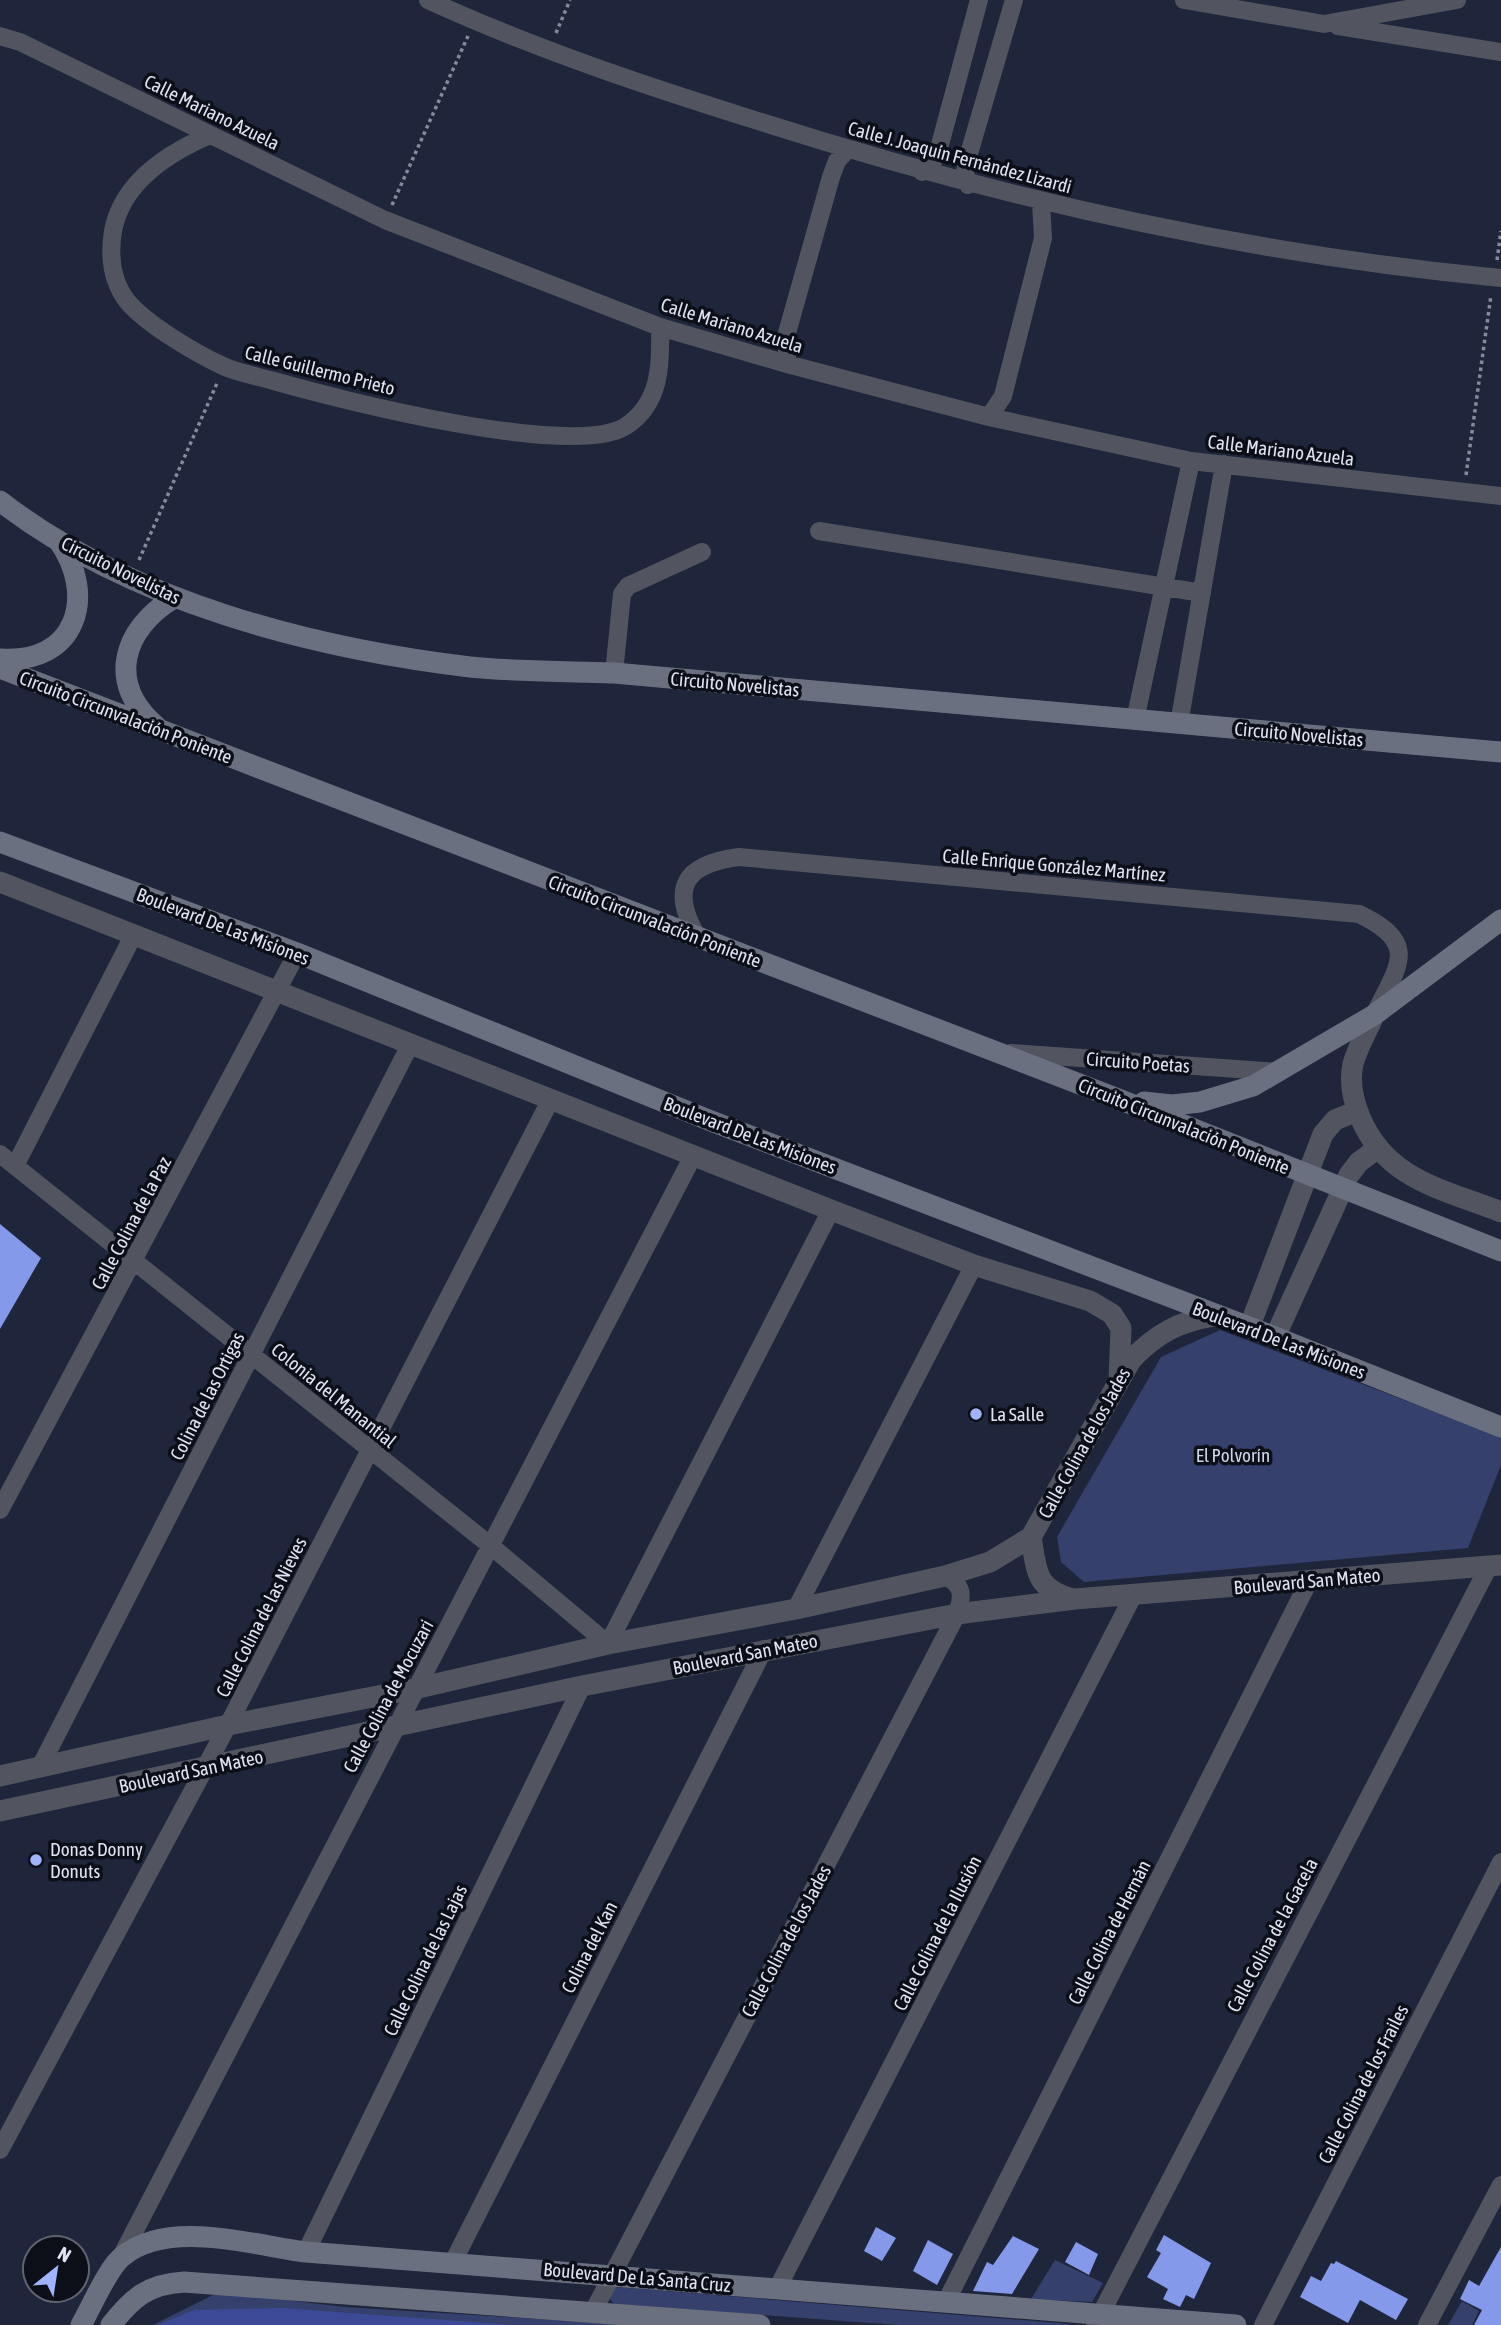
<svg xmlns="http://www.w3.org/2000/svg" width="1501" height="2325" font-family="'Asap Condensed',sans-serif">
<style>
.green{fill:#35406c}
.forest{fill:#3c4a95}
.building{fill:#8599eb}
.lines{fill:none;stroke-linecap:round;stroke-linejoin:round}
.path{stroke:#858a9c;stroke-width:3.5;stroke-dasharray:3.5 3.5;stroke-linecap:butt}
.minor{stroke:#525560;stroke-width:18}
.tertiary{stroke:#525560;stroke-width:21}
.secondary{stroke:#6b7081;stroke-width:21}
.poi-dot{fill:#a0b3fd;stroke:#0c0f18;stroke-width:2.5}
.labels{text-anchor:middle;dominant-baseline:central;stroke-width:7;stroke-linejoin:round;paint-order:stroke}
.street-label{font-size:19px;fill:#e0e4f2;stroke:#0c0f18}
.poi-label{font-size:19px;fill:#e0e4f2;stroke:#0c0f18;text-anchor:start}
.park-label{font-size:19px;fill:#cfd6eb;stroke:#0c0f18}
</style>
<rect width="100%" height="100%" fill="#1f253a"/>
<path class="green" d="M 1220,1330 L 1501,1437 L 1501,1465 L 1468,1548 L 1084,1582 L 1061,1562 L 1057,1537 L 1161,1357 Z
M 1055,2260 L 1103,2283 L 1092,2302 L 1031,2299 Z
M 615,2287 L 1059,2323 L 1072,2325 L 898,2325 L 614,2304 L 609,2298 Z
M 219,2292 L 345,2307 L 633,2325 L 153,2325 Z
M 1462,2301 L 1479,2311 L 1472,2325 L 1448,2325 Z"/>
<path class="forest" d="M 282,2308 L 515,2325 L 158,2325 L 194,2310 Z"/>
<path class="building" d="M 0,1224 L 41,1258 L 0,1329 Z
M 876,2227 L 896,2238 L 882,2261 L 864,2251 Z
M 1164,2235 L 1211,2263 L 1194,2299 L 1186,2295 L 1180,2307 L 1163,2299 L 1168,2289 L 1147,2277 L 1161,2253 L 1156,2250 Z
M 1013,2236 L 1039,2249 L 1012,2294 L 973,2291 L 987,2262 L 993,2265 Z
M 928,2240 L 953,2254 L 937,2285 L 913,2271 Z
M 1076,2242 L 1098,2254 L 1089,2275 L 1065,2262 Z
M 1501,2247 L 1501,2325 L 1474,2325 L 1482,2310 L 1460,2299 L 1469,2280 L 1479,2286 Z
M 1336,2261 L 1408,2299 L 1396,2320 L 1360,2300 L 1348,2323 L 1300,2297 L 1311,2276 L 1321,2281 L 1331,2263 L 1334,2264 Z"/>
<g class="lines">
<path class="path" d="M 556,33 L 570,0
M 392,205 L 468,36
M 1497,260 L 1501,231
M 1466,475 L 1491,295
M 139,560 L 218,381"/>
<path class="minor" d="M 428,0 C 535,49 646,86 758,121 C 1002,199 1246,254 1501,278
M 1184,0 L 1324,24 L 1457,0
M 1338,26 L 1501,52
M 0,36 L 20,42 L 385,220 L 660,327 L 787,364 L 989,417 L 1191,461 L 1501,496
M 210,135 C 168,153 122,182 113,231 C 109,256 111,280 127,301 C 146,324 195,353 223,366 C 238,373 257,376 274,381 C 337,399 574,460 626,426 C 661,403 661,364 660,327
M 922,172 L 932,164 L 938,152 L 979,0
M 968,185 L 965,172 L 968,157 L 1014,0
M 787,364 L 787,333 L 831,177 L 837,161 L 847,150
M 989,417 L 1003,396 L 1043,238 L 1041,202
M 819,531 L 1202,593
M 614,673 L 622,594 L 628,586 L 702,552
M 1135,720 L 1191,461
M 1179,724 L 1224,464
M 698,938 C 669,888 684,864 739,857 L 1359,914 C 1420,943 1399,965 1374,1015
M 1011,1053 L 1279,1072
M 0,1154 L 491,1546 L 608,1644 L 831,1210
M 15,1166 L 134,934
M 0,1510 L 297,953
M 796,1609 L 974,1265
M 40,1767 L 411,1043
M 0,2150 L 228,1725 L 551,1099
M 306,2252 L 582,1686
M 121,2257 L 693,1156
M 452,2264 L 764,1649
M 777,2289 L 1133,1596
M 946,2302 L 1309,1581
M 594,2310 L 957,1614 C 963,1595 964,1586 945,1576
M 1095,2325 L 1489,1566
M 1263,2325 L 1501,1862
M 1427,2325 L 1501,2185"/>
<path class="tertiary" d="M 0,882 L 831,1210 L 974,1265 L 1090,1301 L 1112,1314 L 1121,1328 L 1119,1381
M 1374,1015 C 1368,1030 1357,1048 1353,1064 C 1349,1082 1353,1100 1360,1117 C 1386,1180 1443,1189 1501,1212
M 1249,1328 L 1323,1134 L 1335,1120 L 1357,1111
M 1275,1337 L 1349,1175 L 1359,1162 L 1378,1148
M 1072,1599 C 1035,1588 1037,1572 1031,1537 L 1131,1360 C 1156,1334 1179,1321 1214,1316
M 0,1776 L 228,1725 L 414,1689 L 608,1644 L 796,1609 L 945,1576 L 990,1562 L 1031,1537
M 0,1811 L 582,1686 L 957,1614 L 1075,1599 L 1501,1565"/>
<path class="secondary" d="M 0,501 C 129,601 311,648 470,667 C 518,672 566,671 614,673 L 1501,752
M 0,659 C 76,665 98,596 58,540
M 0,668 L 1121,1100 L 1501,1251
M 157,727 C 106,684 122,629 174,598
M 0,842 L 297,953 L 711,1121 L 1275,1337 L 1501,1427
M 1144,1102 L 1172,1105 L 1200,1102 L 1253,1086 L 1374,1015 L 1501,920
M 81,2325 C 91,2308 108,2267 123,2256 C 169,2219 252,2245 306,2252 L 1236,2325
M 111,2325 C 132,2298 148,2284 184,2282 L 760,2325"/>
</g>
<g class="poi-dot">
<circle cx="976" cy="1414" r="7"/>
<circle cx="36" cy="1860" r="7"/>
</g>
<g class="labels">
<g class="street-label">
<text transform="translate(212 112) rotate(26)">Calle Mariano Azuela</text>
<text transform="translate(960 157) rotate(15)">Calle J. Joaquín Fernández Lizardi</text>
<text transform="translate(732 325) rotate(17)">Calle Mariano Azuela</text>
<text transform="translate(320 370) rotate(14)">Calle Guillermo Prieto</text>
<text transform="translate(1281 450) rotate(7)">Calle Mariano Azuela</text>
<text transform="translate(121 570) rotate(26)">Circuito Novelistas</text>
<text transform="translate(735 684) rotate(5)">Circuito Novelistas</text>
<text transform="translate(126 717) rotate(21)">Circuito Circunvalación Poniente</text>
<text transform="translate(1299 734) rotate(5)">Circuito Novelistas</text>
<text transform="translate(1054 865) rotate(5)">Calle Enrique González Martínez</text>
<text transform="translate(655 921) rotate(21)">Circuito Circunvalación Poniente</text>
<text transform="translate(223 926) rotate(21)">Boulevard De Las Misiones</text>
<text transform="translate(1138 1062) rotate(4)">Circuito Poetas</text>
<text transform="translate(1184 1126) rotate(22)">Circuito Circunvalación Poniente</text>
<text transform="translate(750 1135) rotate(21)">Boulevard De Las Misiones</text>
<text transform="translate(131 1223) rotate(-62)">Calle Colina de la Paz</text>
<text transform="translate(1279 1340) rotate(21)">Boulevard De Las Misiones</text>
<text transform="translate(334 1395) rotate(39)">Colonia del Manantial</text>
<text transform="translate(207 1396) rotate(-63)">Colina de las Ortigas</text>
<text transform="translate(1084 1443) rotate(-61)">Calle Colina de los Jades</text>
<text transform="translate(1307 1581) rotate(-5)">Boulevard San Mateo</text>
<text transform="translate(261 1617) rotate(-63)">Calle Colina de las Nieves</text>
<text transform="translate(745 1654) rotate(-11)">Boulevard San Mateo</text>
<text transform="translate(388 1696) rotate(-62)">Calle Colina de Mocuzari</text>
<text transform="translate(191 1771) rotate(-12)">Boulevard San Mateo</text>
<text transform="translate(1109 1932) rotate(-63)">Calle Colina de Hernán</text>
<text transform="translate(937 1933) rotate(-63)">Calle Colina de la Ilusión</text>
<text transform="translate(1272 1935) rotate(-62)">Calle Colina de la Gacela</text>
<text transform="translate(786 1941) rotate(-62)">Calle Colina de los Jades</text>
<text transform="translate(589 1947) rotate(-63)">Colina del Kan</text>
<text transform="translate(425 1960) rotate(-64)">Calle Colina de las Lajas</text>
<text transform="translate(1363 2084) rotate(-63)">Calle Colina de los Frailes</text>
<text transform="translate(637 2277) rotate(5)">Boulevard De La Santa Cruz</text>
</g>
<g class="poi-label">
<text x="990" y="1414">La Salle</text>
<text x="50" y="1849">Donas Donny<tspan x="50" dy="22">Donuts</tspan></text>
</g>
<g class="park-label">
<text x="1233" y="1455">El Polvorín</text>
</g>
</g>
<g transform="translate(56 2269) rotate(30)"><circle r="33" fill="#0c0f18" stroke="#61646f" stroke-width="2"/>
<path d="M0-5L12 26L0 18L-12 26Z" fill="#a0b3fd"/>
<text y="-10" font-size="19" font-weight="bold" text-anchor="middle" fill="#e0e4f2">N</text>
</g>
</svg>
